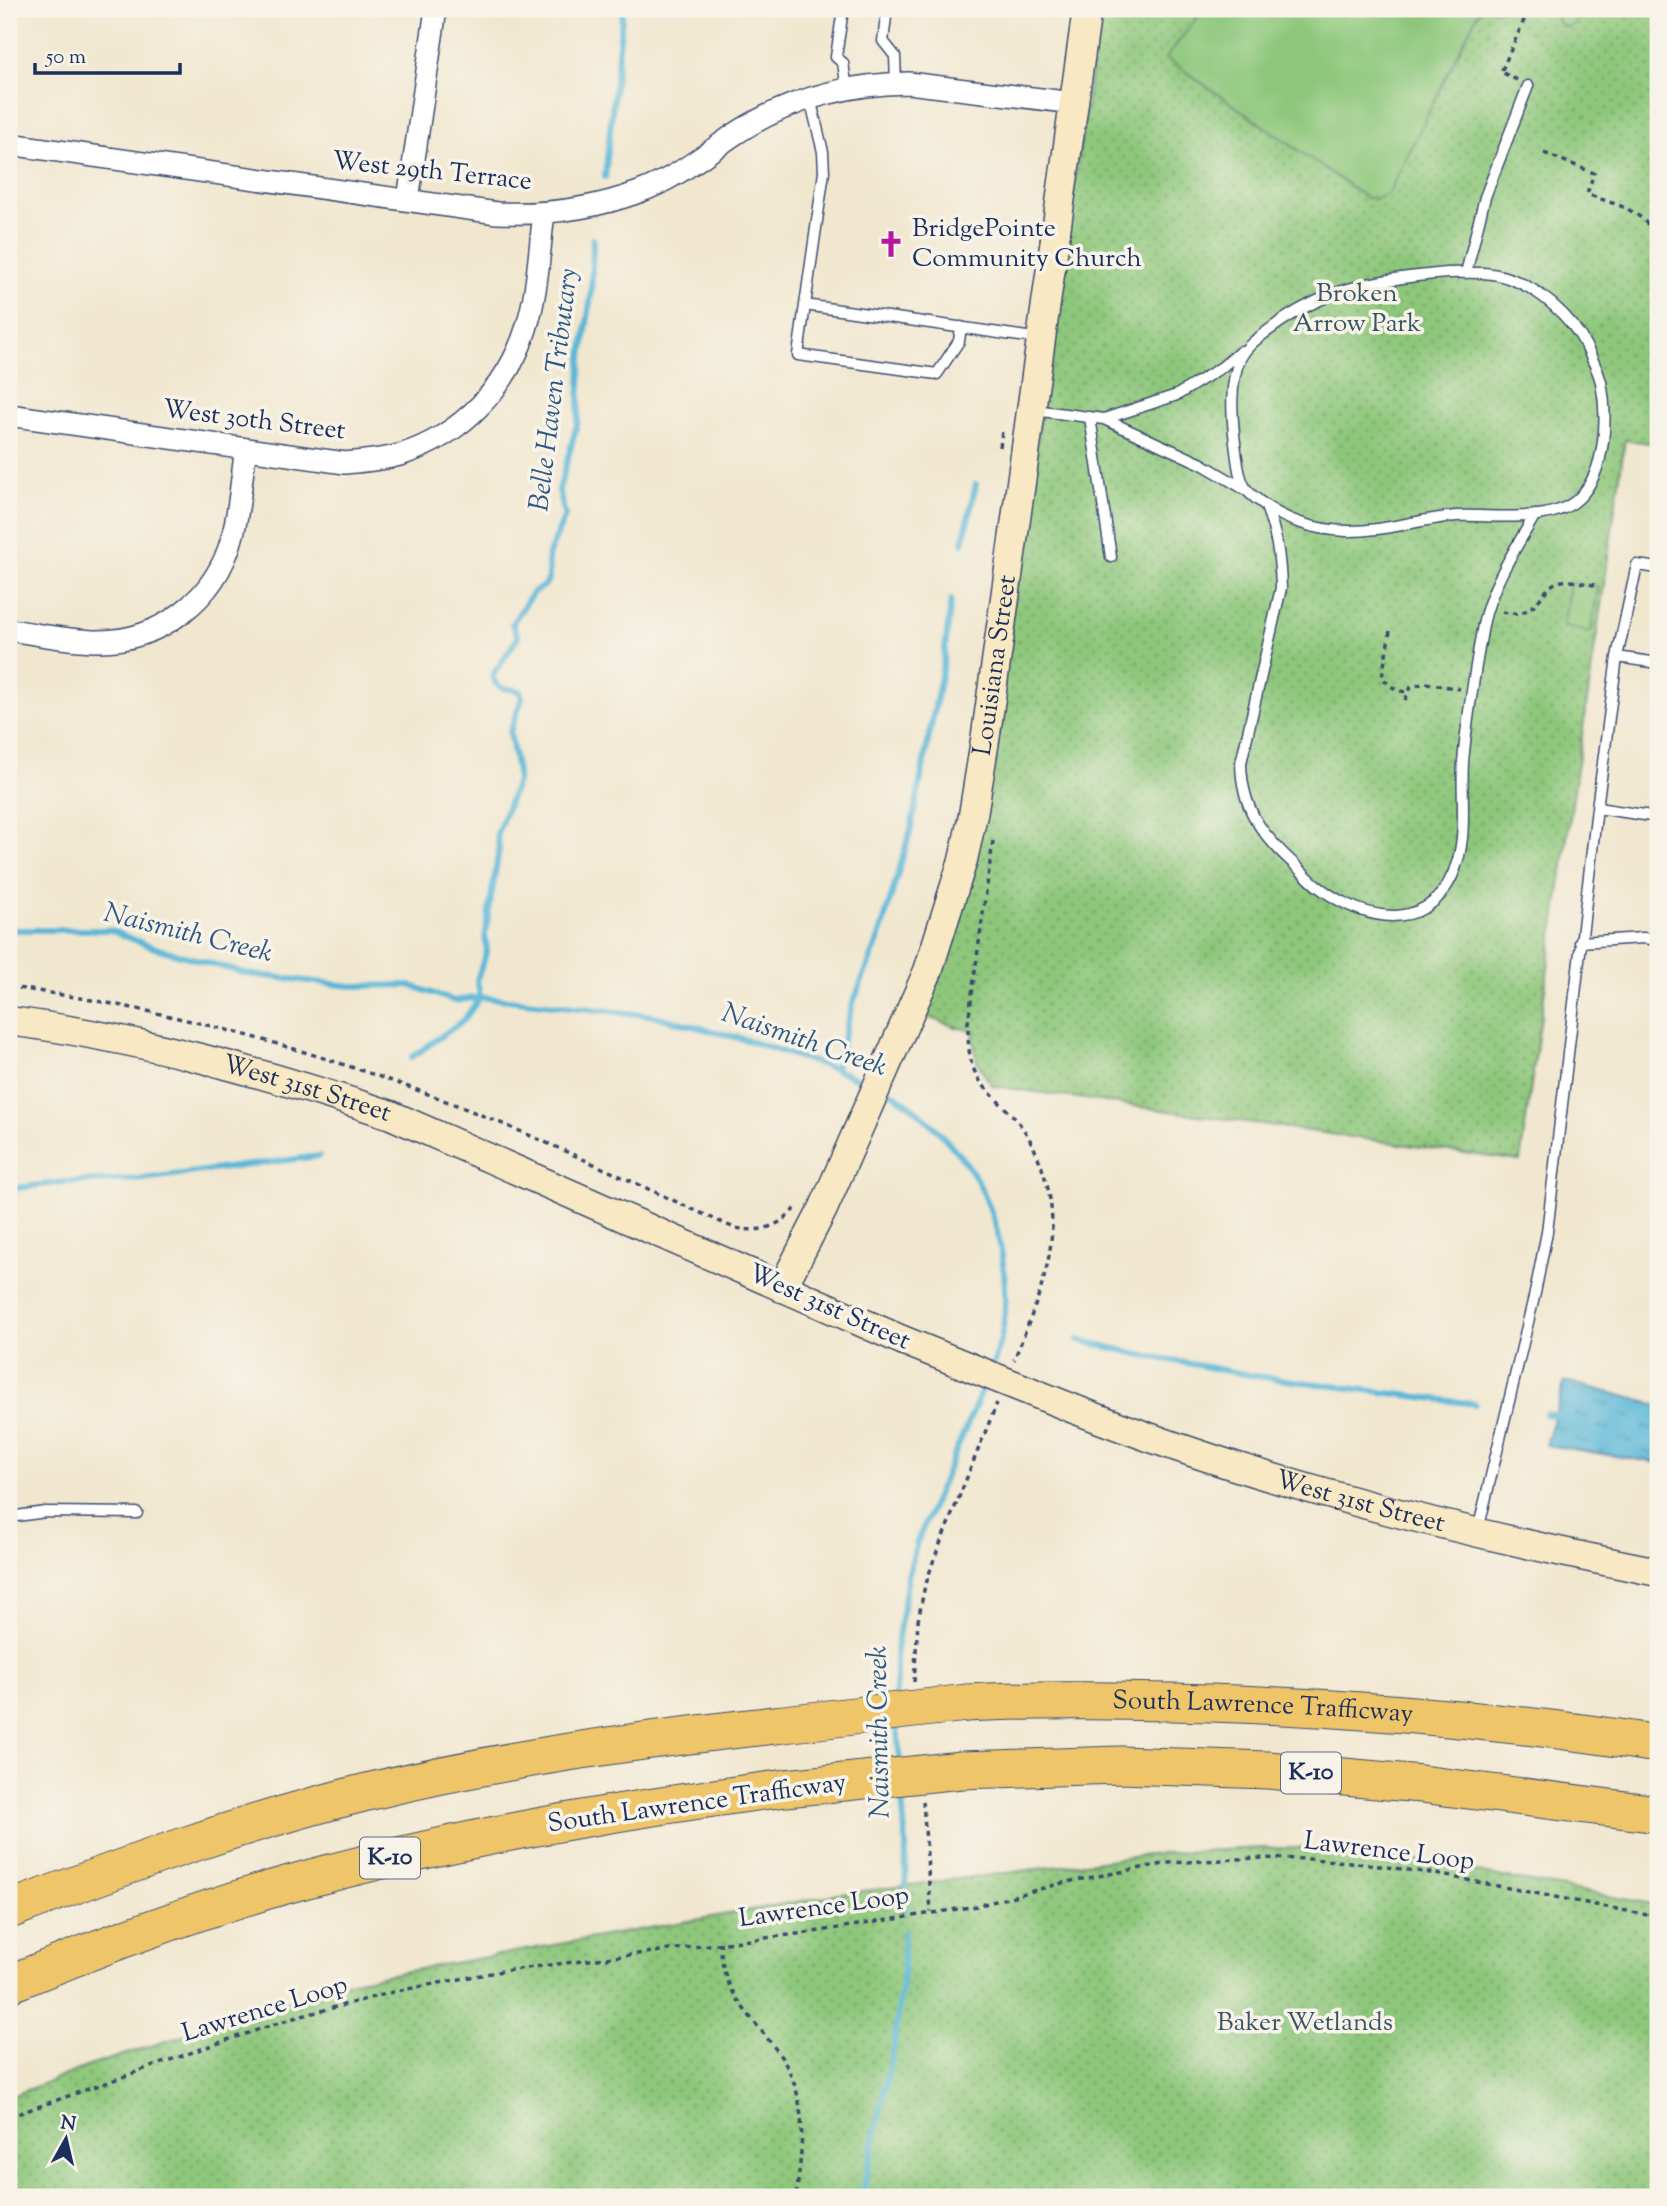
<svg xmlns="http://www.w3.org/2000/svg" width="1667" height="2206" font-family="'Sorts Mill Goudy',serif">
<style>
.grass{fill:url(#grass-dots);stroke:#547b6c;stroke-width:2}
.garden{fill:#8ec77b;stroke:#547b6c;stroke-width:2}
.water{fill:url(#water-ripples);stroke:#3a739b;stroke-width:2}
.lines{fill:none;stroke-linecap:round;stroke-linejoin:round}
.stream{stroke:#5ab7d8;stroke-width:6}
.service-casing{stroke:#3b4b6f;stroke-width:13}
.minor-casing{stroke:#3b4b6f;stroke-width:24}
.secondary-casing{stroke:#3b4b6f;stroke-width:31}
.motorway-casing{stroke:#3b4b6f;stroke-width:39}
.path{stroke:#3b4b6f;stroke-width:3.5;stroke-dasharray:5 5;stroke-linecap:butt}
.service{stroke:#fff;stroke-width:10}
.minor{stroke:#fff;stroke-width:21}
.secondary{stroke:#f8e8c3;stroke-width:28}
.motorway{stroke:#eec569;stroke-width:37}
.secondary-bridge-casing{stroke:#3b4b6f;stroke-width:31;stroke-linecap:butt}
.motorway-bridge-casing{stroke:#3b4b6f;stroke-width:39;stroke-linecap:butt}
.secondary-bridge{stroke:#f8e8c3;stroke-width:28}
.motorway-bridge{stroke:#eec569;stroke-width:37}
.labels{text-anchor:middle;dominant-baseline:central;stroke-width:7;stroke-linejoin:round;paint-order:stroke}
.shield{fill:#f7f3e8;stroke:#5d6a87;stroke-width:2}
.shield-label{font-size:24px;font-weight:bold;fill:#1b2f5e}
.street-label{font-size:26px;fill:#1b2f5e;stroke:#f7f3e8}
.poi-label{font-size:26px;fill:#1b2f5e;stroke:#f7f3e8;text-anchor:start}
.park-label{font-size:26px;fill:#385565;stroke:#f7f3e8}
.water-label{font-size:28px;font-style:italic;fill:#2e5883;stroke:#f7f3e8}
</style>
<defs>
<pattern id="grass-dots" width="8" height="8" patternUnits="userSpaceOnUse" patternTransform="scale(1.75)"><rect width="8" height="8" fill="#8ec77b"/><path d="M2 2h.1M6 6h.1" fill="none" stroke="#73a268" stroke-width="1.8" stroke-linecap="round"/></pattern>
<pattern id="water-ripples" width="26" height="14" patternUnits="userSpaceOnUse" patternTransform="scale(1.75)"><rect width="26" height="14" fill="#5ab7d8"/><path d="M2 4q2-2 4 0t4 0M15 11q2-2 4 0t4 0" fill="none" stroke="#4a95b2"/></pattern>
</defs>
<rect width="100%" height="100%" fill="#f7f3e8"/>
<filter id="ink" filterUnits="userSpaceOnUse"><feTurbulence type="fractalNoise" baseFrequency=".0143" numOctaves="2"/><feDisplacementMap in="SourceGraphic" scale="14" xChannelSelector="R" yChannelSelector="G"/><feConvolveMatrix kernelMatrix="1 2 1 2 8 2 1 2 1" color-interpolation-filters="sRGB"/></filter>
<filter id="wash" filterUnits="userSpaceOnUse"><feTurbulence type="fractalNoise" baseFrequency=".00686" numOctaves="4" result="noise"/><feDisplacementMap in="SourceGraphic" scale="28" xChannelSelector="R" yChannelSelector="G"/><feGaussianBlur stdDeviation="1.57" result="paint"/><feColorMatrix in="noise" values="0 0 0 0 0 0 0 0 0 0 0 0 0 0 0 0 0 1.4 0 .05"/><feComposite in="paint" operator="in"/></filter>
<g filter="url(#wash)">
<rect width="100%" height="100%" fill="#f1e7cf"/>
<path class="grass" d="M 1100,9 L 1658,9 L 1658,444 L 1625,440 L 1520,1161 L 993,1086 C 976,1066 974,1055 973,1030 L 959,1028 L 924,1016 L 959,924 L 976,860 Z
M 1260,1848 L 1311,1848 L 1388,1856 L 1658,1905 L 1658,2197 L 9,2197 L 9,2097 L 89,2066 L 352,1981 L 840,1894 L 1164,1853 Z"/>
<path class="garden" d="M1557 17a10 10 0 1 1 20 0a10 10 0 1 1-20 0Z
M 1204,9 L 1480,9 L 1388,194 L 1378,198 L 1367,198 L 1166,58 Z
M 1570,583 L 1598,587 L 1591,632 L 1563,627 Z"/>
<path class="water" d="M 1565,1381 L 1658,1405 L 1658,1463 L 1546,1445 Z"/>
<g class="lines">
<path class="stream" d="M 605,177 L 623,9
M 963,543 L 976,484
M 9,930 L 110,930 L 152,947 L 248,974 L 350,986 L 409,985 L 455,1001 L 480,997 L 655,1016 L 746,1040 L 835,1069 L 869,1084
M 412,1057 L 464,1020 L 480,997 L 477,979 L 487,951 L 485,935 L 499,849 L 497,834 L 518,779 L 510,732 L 522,698 L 520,691 L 502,688 L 495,683 L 493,675 L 518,637 L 512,624 L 533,592 L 544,586 L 549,579 L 548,556 L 565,516 L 559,490 L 578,421 L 581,364 L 591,296 L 593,239
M 835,1069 L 853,1003 L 879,938 L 911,829 L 943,665 L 951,600
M 883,1089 C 904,1098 922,1115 938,1131 C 950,1144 963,1157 973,1173 C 1005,1227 1017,1311 991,1369
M 9,1189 L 65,1182 L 142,1179 L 319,1156
M 1078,1340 L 1143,1355 L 1255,1376 L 1475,1404
M 1546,1414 L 1561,1416
M 896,1699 L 896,1650 L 908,1577 L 917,1542 L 985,1383
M 897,1723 L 900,1765
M 901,1786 L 906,1845 L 905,1909
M 862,2197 L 894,2044 L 903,1974 L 904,1933"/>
</g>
</g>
<g filter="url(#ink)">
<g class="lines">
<defs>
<path id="service" d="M 843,9 L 836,57 L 843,63 L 847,89
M 887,9 L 883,41 L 895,56 L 896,83
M 810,98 L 823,152 L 824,172 L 805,305 L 1041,339
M 1447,273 C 1466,273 1487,271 1505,277 C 1538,287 1572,317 1587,348 C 1592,359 1598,370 1601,382 C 1608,418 1606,471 1579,498 C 1552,525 1491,514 1456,516 C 1419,519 1383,532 1346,531 C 1315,530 1282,520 1258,500 C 1254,497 1249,493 1246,489 C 1238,477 1237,457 1235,443 C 1232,417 1229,384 1240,359 C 1246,346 1257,339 1269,330 C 1326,287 1378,279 1447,273 Z
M 1466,273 L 1485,197 L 1528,86
M 805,305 L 798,355 L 937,374 L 959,341 L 961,327
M 1034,410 L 1104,419 L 1202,464 L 1246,490
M 1090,417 L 1111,557
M 1104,419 L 1177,395 L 1222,367 L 1241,351
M 1266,507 C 1277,534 1280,558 1281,588 L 1241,763 C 1242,808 1260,833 1293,863 C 1302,871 1310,881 1320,888 C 1370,925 1435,933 1457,863 C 1467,832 1461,795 1463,762 C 1467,717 1475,670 1483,625 C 1491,586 1515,549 1535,515
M 1617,657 L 1658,663
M 1597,808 L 1658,817
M 1580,942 L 1643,938 L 1658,940
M 9,1517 L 46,1512 L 137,1513
M 1478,1530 L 1535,1293 L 1547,1232 L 1597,808 L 1617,657 L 1637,565 L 1658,568"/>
<path id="minor" d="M 9,144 L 497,213 C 545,215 593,209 639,192 C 675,179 704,155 735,134 C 787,100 847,84 908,83 L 1074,103
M 408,200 L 436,9
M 9,415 L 345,463 C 364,461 384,460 403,454 C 461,435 508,387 526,329 C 538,292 539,251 544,213
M 9,630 C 38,634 69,641 99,641 C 161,641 216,598 232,538 C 240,510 241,478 246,449"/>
<g id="secondary">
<path id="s1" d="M 9,1021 C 140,1038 266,1073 391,1115 L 902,1340"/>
<path id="s2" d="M 782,1288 L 823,1209 L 928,971 L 963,860 L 973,815 L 986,734 L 1087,9"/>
<path id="s3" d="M 1074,1409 C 1263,1484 1460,1532 1658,1572"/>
</g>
<g id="motorway">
<path id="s4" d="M 967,1703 C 1048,1699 1129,1701 1210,1703 C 1361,1708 1510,1721 1658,1744"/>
<path d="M 961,1770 L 1120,1765 L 1268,1770 L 1421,1784 L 1658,1814"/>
<path d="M 9,1910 C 126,1865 245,1822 367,1792 C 501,1759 638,1740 775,1725"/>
<path d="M 9,1984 C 101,1946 196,1910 293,1883 C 454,1838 620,1810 786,1788"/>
</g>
</defs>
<use href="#service" class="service-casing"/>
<use href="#minor" class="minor-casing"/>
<use href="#secondary" class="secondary-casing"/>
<use href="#motorway" class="motorway-casing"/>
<path class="path" d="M 1517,80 L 1501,72 L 1529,9
M 1544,153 L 1594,173 L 1587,194 C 1618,206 1643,208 1658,241
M 1000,447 L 1002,431
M 1502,612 C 1542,620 1539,584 1562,581 C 1573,580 1585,584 1596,585
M 1390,631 L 1382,677 C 1390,686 1395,691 1407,692
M 1405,700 L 1411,687 L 1426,683 L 1460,689
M 993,841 L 968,1023 C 968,1038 968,1056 974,1070 C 983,1091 1005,1105 1019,1123 C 1032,1140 1040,1160 1046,1181 C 1064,1245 1037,1301 1014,1360
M 9,987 C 143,1005 273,1038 400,1084 C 514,1124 622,1178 732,1227 C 758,1234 779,1228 796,1207
M 914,1682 L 918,1621 L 924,1590 L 934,1559 L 997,1403
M 923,1801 L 931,1912
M 720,1942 C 721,1953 722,1965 725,1974 C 736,2007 765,2031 783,2060 C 809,2101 802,2151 796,2197
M 9,2117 L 227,2040 L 294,2018 L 397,1991 L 502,1971 L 813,1932 L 977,1906 L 1066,1882 L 1169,1863 L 1255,1858 L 1311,1859 L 1350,1862 L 1431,1873 L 1658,1917"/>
<use href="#service" class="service"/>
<use href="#minor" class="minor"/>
<use href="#secondary" class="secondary"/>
<use href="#motorway" class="motorway"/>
<defs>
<path id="secondary-bridge" d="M 902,1340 L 1074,1409"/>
<path id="motorway-bridge" d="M 775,1725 L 967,1703
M 786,1788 L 961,1770"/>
</defs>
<use href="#secondary-bridge" class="secondary-bridge-casing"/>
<use href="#motorway-bridge" class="motorway-bridge-casing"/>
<use href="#secondary-bridge" class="secondary-bridge"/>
<use href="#motorway-bridge" class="motorway-bridge"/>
</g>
</g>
<defs>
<symbol id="church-bare" viewBox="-9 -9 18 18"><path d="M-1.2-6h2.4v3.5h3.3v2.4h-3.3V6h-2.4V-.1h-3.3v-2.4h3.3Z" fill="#b5179e" stroke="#f7f3e8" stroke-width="2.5" paint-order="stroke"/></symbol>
</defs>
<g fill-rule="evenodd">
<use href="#church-bare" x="872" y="225" width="38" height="38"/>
</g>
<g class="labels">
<g class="shield">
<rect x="1281" y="1752.5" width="60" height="41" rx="5"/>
<rect x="360" y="1837.5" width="60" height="41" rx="5"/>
</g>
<g class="shield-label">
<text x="1311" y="1773">K-10</text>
<text x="390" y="1858">K-10</text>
</g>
<g class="street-label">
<text transform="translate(432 172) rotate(6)">West 29th Terrace</text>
<text transform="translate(254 421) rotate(7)">West 30th Street</text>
<text stroke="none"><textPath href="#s2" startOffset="663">Louisiana Street</textPath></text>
<text stroke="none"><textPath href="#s1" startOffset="306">West 31st Street</textPath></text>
<text transform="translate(829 1308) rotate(24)">West 31st Street</text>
<text stroke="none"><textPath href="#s3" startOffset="301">West 31st Street</textPath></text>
<text stroke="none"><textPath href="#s4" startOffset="296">South Lawrence Trafficway</textPath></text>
<text transform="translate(697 1804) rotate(-8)">South Lawrence Trafficway</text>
<text transform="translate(1389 1852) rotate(7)">Lawrence Loop</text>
<text transform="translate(824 1908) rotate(-8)">Lawrence Loop</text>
<text transform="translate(265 2010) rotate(-17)">Lawrence Loop</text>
</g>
<g class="poi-label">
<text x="912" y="229">BridgePointe<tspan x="912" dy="30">Community Church</tspan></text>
</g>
<g class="park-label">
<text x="1357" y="294">Broken<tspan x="1357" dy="30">Arrow Park</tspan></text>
<text x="1305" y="2023">Baker Wetlands</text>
</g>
<g class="water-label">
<text transform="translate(555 390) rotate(-83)">Belle Haven Tributary</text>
<text transform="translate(188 934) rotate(14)">Naismith Creek</text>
<text transform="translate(804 1041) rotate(19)">Naismith Creek</text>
<text transform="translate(880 1732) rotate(-91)">Naismith Creek</text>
</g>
</g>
<rect width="1667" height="2206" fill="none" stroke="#f7f3e8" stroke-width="35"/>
<g transform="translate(66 2139) rotate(8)" stroke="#f7f3e8" stroke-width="5" paint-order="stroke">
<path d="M0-5L12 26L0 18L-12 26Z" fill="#1b2f5e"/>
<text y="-10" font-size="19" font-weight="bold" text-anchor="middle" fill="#1b2f5e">N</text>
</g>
<path d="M35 63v10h145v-10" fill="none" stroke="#1b2f5e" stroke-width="3.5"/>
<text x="46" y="63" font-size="21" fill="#1b2f5e" stroke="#f7f3e8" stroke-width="5" paint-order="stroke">50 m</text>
</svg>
